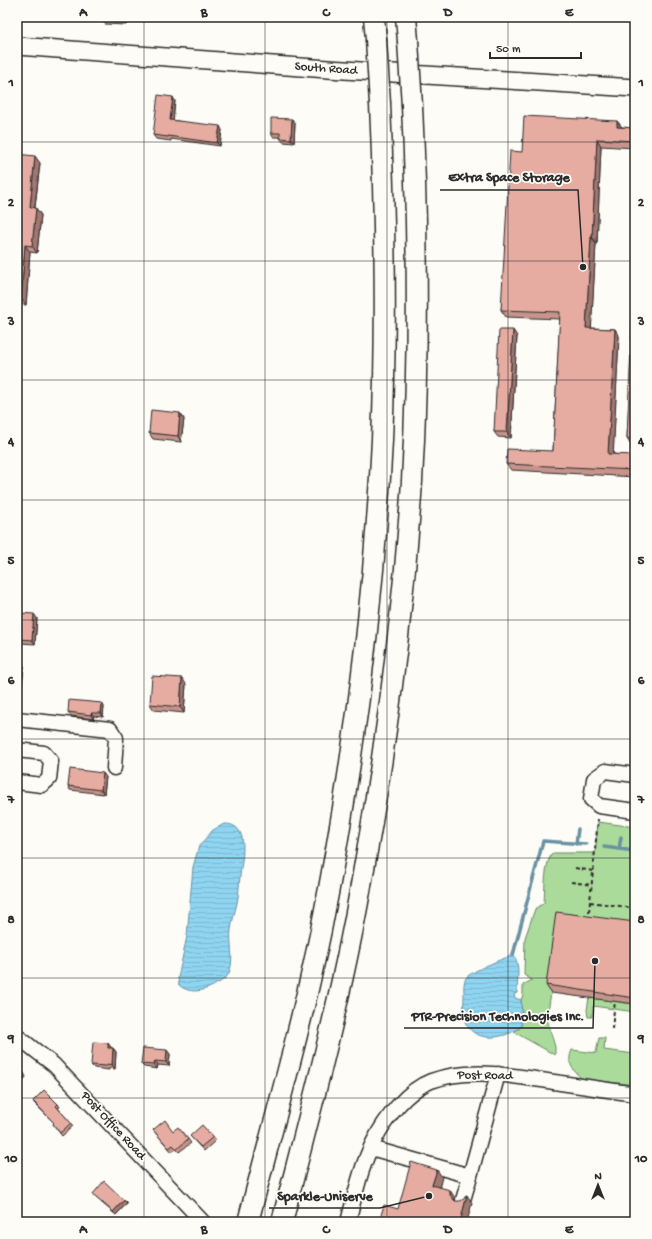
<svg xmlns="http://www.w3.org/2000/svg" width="652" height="1239" font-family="'Gochi Hand',sans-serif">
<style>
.green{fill:#aadb9b;stroke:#6a8363}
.water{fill:url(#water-rules);stroke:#6791a2}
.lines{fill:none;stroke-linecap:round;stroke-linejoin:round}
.stream{stroke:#6791a2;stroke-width:3.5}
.minor-casing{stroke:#2b2b2b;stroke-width:17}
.major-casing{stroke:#2b2b2b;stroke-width:20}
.highway-casing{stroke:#2b2b2b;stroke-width:23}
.path{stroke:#2b2b2b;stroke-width:2;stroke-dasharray:4 3;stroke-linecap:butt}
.minor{stroke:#fdfcf7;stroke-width:14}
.major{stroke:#fdfcf7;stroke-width:17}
.highway{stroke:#fdfcf7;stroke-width:20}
.highway-bridge-casing{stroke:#2b2b2b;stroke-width:23;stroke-linecap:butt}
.highway-bridge{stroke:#fdfcf7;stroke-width:20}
.wall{fill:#c6948a;stroke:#2b2b2b}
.shaded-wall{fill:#a17871;stroke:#2b2b2b}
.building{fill:#e6aca1;stroke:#2b2b2b}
.grid{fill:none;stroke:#2b2b2b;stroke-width:1;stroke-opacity:0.55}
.labels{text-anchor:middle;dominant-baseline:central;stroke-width:3.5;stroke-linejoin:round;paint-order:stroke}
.street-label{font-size:13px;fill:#2b2b2b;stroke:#fdfcf7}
.leader{fill:none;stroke:#2b2b2b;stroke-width:1.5}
.callout-dot{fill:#2b2b2b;stroke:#fdfcf7;stroke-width:1.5}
.callout-label{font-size:14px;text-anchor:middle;font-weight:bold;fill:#2b2b2b;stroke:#fdfcf7;stroke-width:3.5;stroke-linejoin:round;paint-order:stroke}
.neatline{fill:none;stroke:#2b2b2b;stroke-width:1.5}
.grid-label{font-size:13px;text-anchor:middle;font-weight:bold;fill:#2b2b2b}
</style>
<defs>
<pattern id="water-rules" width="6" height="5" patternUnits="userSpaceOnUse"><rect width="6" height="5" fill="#8fd5f1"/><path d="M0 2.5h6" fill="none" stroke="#7cb7cf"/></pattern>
</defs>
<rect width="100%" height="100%" fill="#fdfcf7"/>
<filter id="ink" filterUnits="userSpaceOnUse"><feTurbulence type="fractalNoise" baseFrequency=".025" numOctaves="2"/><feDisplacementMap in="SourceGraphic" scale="8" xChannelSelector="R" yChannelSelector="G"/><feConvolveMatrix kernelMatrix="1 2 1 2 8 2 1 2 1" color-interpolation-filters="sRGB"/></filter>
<g filter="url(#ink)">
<path class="green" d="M 598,822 L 635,827 L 635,929 L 562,919 L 547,1019 L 555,1047 L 555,1055 L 514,1032 L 521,1027 L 522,1014 L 521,1000 L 523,995 L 523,985 L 532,980 L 524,975 L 525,938 L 535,909 L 544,903 C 545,891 544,861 553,853 L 595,853 Z
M 589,998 L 635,1004 L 635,1012 L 593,1006 L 592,1017 L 588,1017 L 587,1010 Z
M 599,1038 L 605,1038 L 604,1050 L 635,1054 L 635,1085 L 582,1079 C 573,1070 566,1063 572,1050 L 596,1053 Z"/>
<path class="water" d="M 224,824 C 251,823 242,859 240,876 C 239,885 239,894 237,903 C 235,912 232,921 231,930 C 229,944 235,959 229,973 C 227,978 222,981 218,983 C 206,991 190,995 179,985 L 178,978 L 187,936 L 193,867 L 199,846 L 213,830 Z
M 513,955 C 521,962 517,982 517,993 L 514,994 L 515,998 L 521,1000 L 522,1014 L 521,1027 C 506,1038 477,1044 466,1024 C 462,1016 464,1005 464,996 C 464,990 463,983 466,978 C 471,971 504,958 513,955 Z"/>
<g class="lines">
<path class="stream" d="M 576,844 L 578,829
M 604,847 L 619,849 L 621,837
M 619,849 L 635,851
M 513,955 L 543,841 L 586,844"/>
<defs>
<path id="minor" d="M 17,719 L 110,729 L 116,738 L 114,768
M 17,750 L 44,753 L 51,761 L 49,779 L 42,785 L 17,782
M 635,775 L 605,771 L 594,779 L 591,799 L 599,806 L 635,811
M 17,1036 L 54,1065 L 203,1222
M 371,1148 L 470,1176 L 498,1074
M 463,1200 L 470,1176
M 348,1222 C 355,1195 361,1166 374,1141 C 385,1119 407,1090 431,1081 C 470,1067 515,1076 554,1082 C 581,1086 608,1090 635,1094"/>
<path id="major" d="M 17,46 L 328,69 L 635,88"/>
<path id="highway" d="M 374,17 L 376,39
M 406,17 L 408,41
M 248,1222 C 273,1125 301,1028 321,930 C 353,769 374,604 382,440 C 387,328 385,216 380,104
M 282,1222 C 310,1112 340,1003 360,891 C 385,755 403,618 412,481 C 419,356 418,231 412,106"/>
</defs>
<use href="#minor" class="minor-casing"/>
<use href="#major" class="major-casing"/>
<use href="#highway" class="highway-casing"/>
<path class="path" d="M 575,868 L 593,871
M 571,882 L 592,885
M 590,902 L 635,908
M 589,912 L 598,819
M 612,1029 L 615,1001"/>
<use href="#minor" class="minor"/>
<use href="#major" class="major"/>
<use href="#highway" class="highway"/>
<defs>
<path id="highway-bridge" d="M 376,39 L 380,104
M 408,41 L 412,106"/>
</defs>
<use href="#highway-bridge" class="highway-bridge-casing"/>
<use href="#highway-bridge" class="highway-bridge"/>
</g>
<path class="wall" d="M 126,17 L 126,25 L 105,24 L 103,20 Z
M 175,101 L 173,120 L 222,130 L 220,146 L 171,139 L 171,141 L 156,139 L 153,135 Z
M 617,121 L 622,127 L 635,128 L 635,148 L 601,146 L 597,243 L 596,243 L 591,328 L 615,329 L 619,336 L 613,454 L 635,456 L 635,477 L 511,470 L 506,464 L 553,451 L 560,319 L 506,317 L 501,310 L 522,152 Z
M 295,123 L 294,143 L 283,142 L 280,138 L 280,137 L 273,137 L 271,133 Z
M 17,154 L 40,163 L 35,208 L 41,215 L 37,253 L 30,252 L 26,305 L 17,304 Z
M 635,279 L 635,446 L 632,446 L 627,438 Z
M 517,336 L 511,438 L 498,437 L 494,432 Z
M 180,413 L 184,419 L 181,442 L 153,439 L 149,433 Z
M 37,618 L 35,644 L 20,643 L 18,639 Z
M 17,660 L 24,666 L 22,684 L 17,683 Z
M 186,684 L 184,713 L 154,710 L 150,704 Z
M 102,703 L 104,707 L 103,717 L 94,716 L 93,719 L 71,716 L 68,712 Z
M 106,777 L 104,794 L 70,790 L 68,786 Z
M 635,922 L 635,1004 L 551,993 L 546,985 Z
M 111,1047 L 111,1048 L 113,1048 L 116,1052 L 115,1069 L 109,1068 L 109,1070 L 94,1068 L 91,1065 Z
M 170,1054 L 169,1066 L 158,1065 L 157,1069 L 144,1067 L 141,1064 Z
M 33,1101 L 58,1104 L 60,1107 L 58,1108 L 73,1126 L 62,1136 L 55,1127 L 53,1124 L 54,1123 L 35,1104 Z
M 153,1130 L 173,1131 L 188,1139 L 191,1143 L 179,1152 L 176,1149 L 172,1152 Z
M 190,1136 L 213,1137 L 216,1140 L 204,1151 Z
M 93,1194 L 124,1200 L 127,1203 L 116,1215 L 95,1197 Z"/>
<path class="shaded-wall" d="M 123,17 L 126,17 L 126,25 L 123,21 Z
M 173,97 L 175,101 L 173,123 L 170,120 Z
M 292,119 L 295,123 L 294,143 L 291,139 Z
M 617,121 L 622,128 L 617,127 Z
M 220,126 L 222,130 L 220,146 L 217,143 Z
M 597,139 L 601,146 L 597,243 L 592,237 Z
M 35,156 L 40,163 L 34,214 L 30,207 Z
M 36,208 L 41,215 L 37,253 L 32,246 Z
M 591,237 L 596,243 L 591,335 L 586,328 Z
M 25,245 L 30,252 L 26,305 L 21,298 Z
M 615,329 L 619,336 L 613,460 L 608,454 Z
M 513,330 L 517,336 L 511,438 L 507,432 Z
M 180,413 L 184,419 L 181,442 L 178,436 Z
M 634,455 L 635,456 L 635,472 L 634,470 Z
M 34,614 L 37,618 L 35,644 L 32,640 Z
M 20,660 L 24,666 L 22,684 L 18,678 Z
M 182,678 L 186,684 L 184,713 L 180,707 Z
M 102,703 L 104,707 L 103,717 L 101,713 Z
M 91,713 L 94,716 L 93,719 L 91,715 Z
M 103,773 L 106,777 L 104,794 L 101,790 Z
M 108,1043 L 111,1047 L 111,1051 L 108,1048 Z
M 113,1048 L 116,1052 L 115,1069 L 112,1065 Z
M 167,1050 L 170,1054 L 169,1066 L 166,1062 Z
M 155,1061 L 158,1065 L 157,1069 L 154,1065 Z
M 24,1073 L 26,1077 L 18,1088 L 17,1087 L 17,1082 Z
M 437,1170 L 442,1177 L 438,1193 L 432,1185 Z
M 450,1190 L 455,1198 L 455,1202 L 450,1195 Z
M 467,1195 L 472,1203 L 467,1222 L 460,1222 Z
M 124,1200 L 127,1203 L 116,1215 L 113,1212 Z"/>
<path class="building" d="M 103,17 L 123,17 L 123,21 L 103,20 Z
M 158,95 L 173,97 L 170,120 L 220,126 L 217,143 L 168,136 L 168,137 L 153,135 Z
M 524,116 L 617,121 L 617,127 L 635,128 L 635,141 L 597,139 L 592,237 L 591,237 L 586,328 L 615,329 L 608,454 L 634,455 L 634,470 L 506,464 L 507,449 L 553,451 L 560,312 L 501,310 L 510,151 L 522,152 Z
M 271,118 L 292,119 L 291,139 L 280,138 L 280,133 L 271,133 Z
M 17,154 L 35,156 L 30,207 L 36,208 L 32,246 L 25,245 L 21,298 L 17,297 Z
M 635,279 L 635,439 L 627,438 L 632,325 Z
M 499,330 L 513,330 L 507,432 L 494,432 Z
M 151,410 L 180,413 L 178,436 L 149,433 Z
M 20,613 L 34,614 L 32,640 L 18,639 Z
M 17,660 L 20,660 L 18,678 L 17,678 Z
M 152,676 L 182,678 L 180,707 L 150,704 Z
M 69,700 L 102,703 L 101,713 L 91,713 L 91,715 L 68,712 Z
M 70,769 L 103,773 L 101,790 L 68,786 Z
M 556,912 L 635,922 L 635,998 L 546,985 Z
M 93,1042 L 108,1043 L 108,1048 L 113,1048 L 112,1065 L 107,1064 L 107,1066 L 91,1065 Z
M 143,1048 L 167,1050 L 166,1062 L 155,1061 L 154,1065 L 141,1064 Z
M 17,1068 L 24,1073 L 17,1082 Z
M 44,1090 L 58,1104 L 56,1106 L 71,1123 L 60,1133 L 53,1124 L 54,1123 L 33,1101 Z
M 165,1120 L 173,1131 L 178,1127 L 188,1139 L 177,1149 L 173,1145 L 169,1148 L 153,1130 Z
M 202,1125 L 213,1137 L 201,1147 L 190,1136 Z
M 411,1162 L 437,1170 L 432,1185 L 450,1190 L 450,1195 L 455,1201 L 460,1201 L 464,1199 L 466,1195 L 467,1195 L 460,1222 L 379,1222 L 384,1205 L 398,1209 Z
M 104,1181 L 124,1200 L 113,1212 L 93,1194 Z"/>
</g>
<path class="grid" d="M 144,17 L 144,1222M 265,17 L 265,1222M 387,17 L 387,1222M 508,17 L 508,1222M 17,142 L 635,142M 17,261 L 635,261M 17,380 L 635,380M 17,500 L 635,500M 17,620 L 635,620M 17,739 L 635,739M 17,858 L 635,858M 17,978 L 635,978M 17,1098 L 635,1098"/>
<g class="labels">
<g class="street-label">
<text transform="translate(326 69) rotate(4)">South Road</text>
<text transform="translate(485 1076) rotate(1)">Post Road</text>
<text transform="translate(113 1126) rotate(47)">Post Office Road</text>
</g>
</g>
<path class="leader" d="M583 267L578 190H440M595 961L593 1028H404M429 1196L380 1208H269"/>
<g class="callout-dot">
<circle cx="583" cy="267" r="4"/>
<circle cx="595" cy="961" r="4"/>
<circle cx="429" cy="1196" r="4"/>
</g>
<g class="callout-label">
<text x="509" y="181">Extra Space Storage</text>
<text x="498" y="1020">PTR-Precision Technologies Inc.</text>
<text x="325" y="1200">Sparkle-Uniserve</text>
</g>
<rect width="652" height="1239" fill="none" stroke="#fdfcf7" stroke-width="44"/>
<g transform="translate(598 1185)" stroke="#fdfcf7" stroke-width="3" paint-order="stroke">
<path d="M0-3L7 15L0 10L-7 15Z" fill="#2b2b2b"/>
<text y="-6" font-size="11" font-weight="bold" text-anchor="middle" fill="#2b2b2b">N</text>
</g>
<path d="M490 52v6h91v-6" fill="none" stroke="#2b2b2b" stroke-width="2"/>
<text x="496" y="52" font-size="12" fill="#2b2b2b" stroke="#fdfcf7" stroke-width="3" paint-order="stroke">50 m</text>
<rect x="22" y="22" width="608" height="1195" class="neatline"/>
<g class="grid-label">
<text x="83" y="16">A</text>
<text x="204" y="16">B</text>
<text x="326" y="16">C</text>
<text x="448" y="16">D</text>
<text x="569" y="16">E</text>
<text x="11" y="86">1</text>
<text x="641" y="86">1</text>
<text x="11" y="206">2</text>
<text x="641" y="206">2</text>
<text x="11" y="325">3</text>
<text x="641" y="325">3</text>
<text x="11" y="445">4</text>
<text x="641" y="445">4</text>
<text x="11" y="564">5</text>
<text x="641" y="564">5</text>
<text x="11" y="684">6</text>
<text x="641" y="684">6</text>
<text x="11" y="803">7</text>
<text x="641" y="803">7</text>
<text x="11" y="923">8</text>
<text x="641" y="923">8</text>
<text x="11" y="1042">9</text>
<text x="641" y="1042">9</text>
<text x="11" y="1162">10</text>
<text x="641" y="1162">10</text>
<text x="83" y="1233">A</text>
<text x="204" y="1233">B</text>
<text x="326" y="1233">C</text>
<text x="448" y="1233">D</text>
<text x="569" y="1233">E</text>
</g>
</svg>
